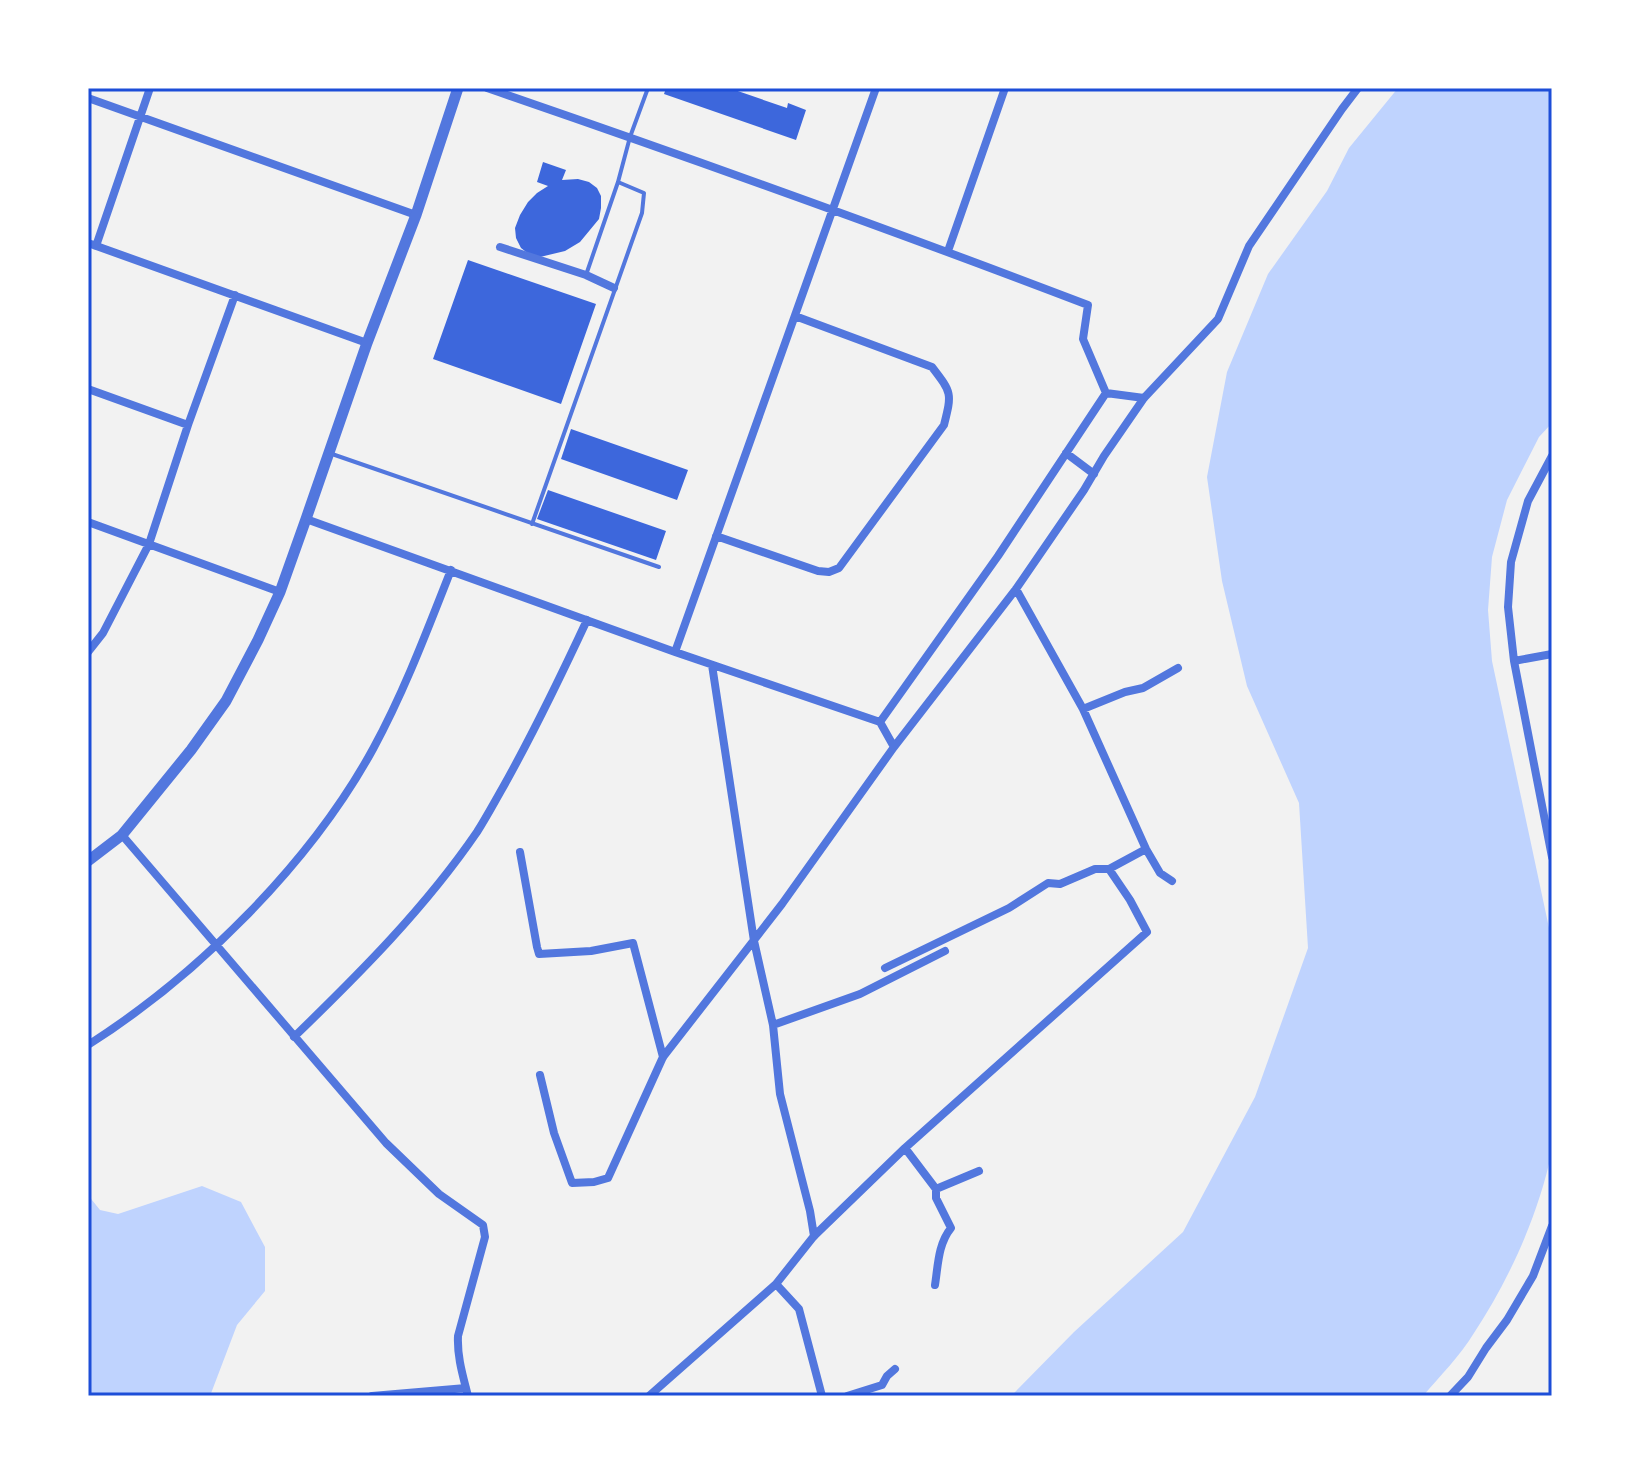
<svg xmlns="http://www.w3.org/2000/svg" width="1640" height="1484" font-family="'Noto Sans',sans-serif">
<style>
.water{fill:#bfd3fe}
.building{fill:#3d67dc}
.lines{fill:none;stroke-linecap:round;stroke-linejoin:round}
.service{stroke:#5277de;stroke-width:4}
.minor{stroke:#5277de;stroke-width:8}
.tertiary{stroke:#5277de;stroke-width:11}
.neatline{fill:none;stroke:#1d4ed8;stroke-width:3}
</style>
<rect width="100%" height="100%" fill="#f2f2f2"/>
<path class="water" d="M 1398,88 L 1552,88 L 1552,423 L 1539,437 L 1507,500 L 1492,557 L 1488,610 L 1492,661 L 1552,942 L 1552,1151 C 1538,1216 1510,1278 1474,1333 C 1460,1356 1440,1376 1423,1396 L 1011,1396 L 1074,1332 L 1183,1232 L 1255,1097 L 1308,948 L 1299,803 L 1247,686 L 1222,581 L 1207,477 L 1227,372 L 1268,274 L 1327,191 L 1349,148 Z
M 202,1186 L 241,1202 L 265,1247 L 265,1291 L 237,1325 L 210,1396 L 88,1396 L 88,1195 L 100,1210 L 118,1214 Z"/>
<path class="building" d="M 666,88 L 729,88 L 787,108 L 788,103 L 806,110 L 796,140 L 664,94 Z
M 543,162 L 566,170 L 562,180 L 578,179 L 589,182 L 597,188 L 601,196 L 601,208 L 599,219 L 580,242 L 565,251 L 540,257 L 530,255 L 521,248 L 516,238 L 515,228 L 520,215 L 528,202 L 537,193 L 548,186 L 537,182 Z
M 468,260 L 596,304 L 561,404 L 433,359 Z
M 571,429 L 688,470 L 677,500 L 561,459 Z
M 548,490 L 666,531 L 656,560 L 537,519 Z"/>
<g class="lines">
<path class="service" d="M 586,275 L 618,182 L 630,137 L 648,88
M 332,454 L 659,567
M 532,524 L 642,213 L 644,193 L 618,182"/>
<path class="minor" d="M 88,98 L 416,215
M 88,243 L 367,343
M 96,246 L 150,88
M 500,247 L 586,275 L 614,288
M 948,251 L 1005,88
M 88,389 L 188,425
M 1106,393 L 1144,398
M 1066,453 L 1094,474
M 1552,456 L 1528,501 L 1511,562 L 1508,607 L 1514,661 L 1552,857
M 306,519 L 675,652 L 880,722 L 998,556 L 1106,393 L 1083,339 L 1088,305 C 889,229 688,157 487,88
M 88,522 L 280,592
M 716,536 L 818,571 L 829,572 L 839,568 L 944,425 C 952,393 952,393 932,367 L 795,316
M 1016,589 L 1083,709 L 1146,849 L 1160,873 L 1172,881
M 88,652 L 103,633 L 149,544 L 188,425 L 235,295
M 675,652 L 876,88
M 1514,661 L 1552,654
M 712,665 L 754,941 L 773,1025 L 780,1094 L 810,1211 L 814,1236
M 1083,709 L 1125,692 L 1143,688 L 1178,668
M 880,722 L 894,747
M 122,835 L 386,1143 L 439,1194 L 483,1225 L 485,1237 L 458,1336 C 457,1357 463,1376 468,1396
M 520,852 L 537,947 L 539,954 L 591,951 L 633,943 L 663,1057
M 885,968 L 1009,908 L 1048,883 L 1060,884 L 1095,869 L 1109,869 L 1146,849
M 773,1025 L 860,994 L 945,951
M 294,1037 C 360,973 425,908 477,832 C 486,818 494,803 502,789 C 533,734 560,678 587,620
M 88,1045 C 198,975 310,864 373,749 C 404,692 427,631 451,570
M 540,1075 L 554,1133 L 572,1183 L 594,1182 L 608,1178 L 663,1057 L 782,904 L 894,747 L 1016,589 L 1084,490 L 1104,456 L 1144,398 L 1218,319 L 1249,246 L 1342,109 L 1358,88
M 905,1148 L 936,1189 L 979,1171
M 776,1284 L 799,1309 L 822,1396
M 935,1285 C 938,1266 938,1244 951,1228 L 936,1198 L 936,1189
M 372,1396 L 466,1388
M 649,1396 L 776,1284 L 814,1236 L 905,1148 L 1147,932 L 1130,900 L 1109,869
M 847,1396 L 882,1385 L 887,1376 L 895,1369
M 1450,1396 L 1468,1377 L 1486,1348 L 1507,1320 L 1533,1276 L 1552,1226"/>
<path class="tertiary" d="M 88,861 L 122,835 L 191,750 L 226,701 L 258,640 L 280,592 L 306,519 L 367,343 L 416,215 L 458,88"/>
</g>
<rect width="1640" height="1484" fill="none" stroke="#ffffff" stroke-width="180"/>
<rect x="90" y="90" width="1460" height="1304" class="neatline"/>
</svg>
